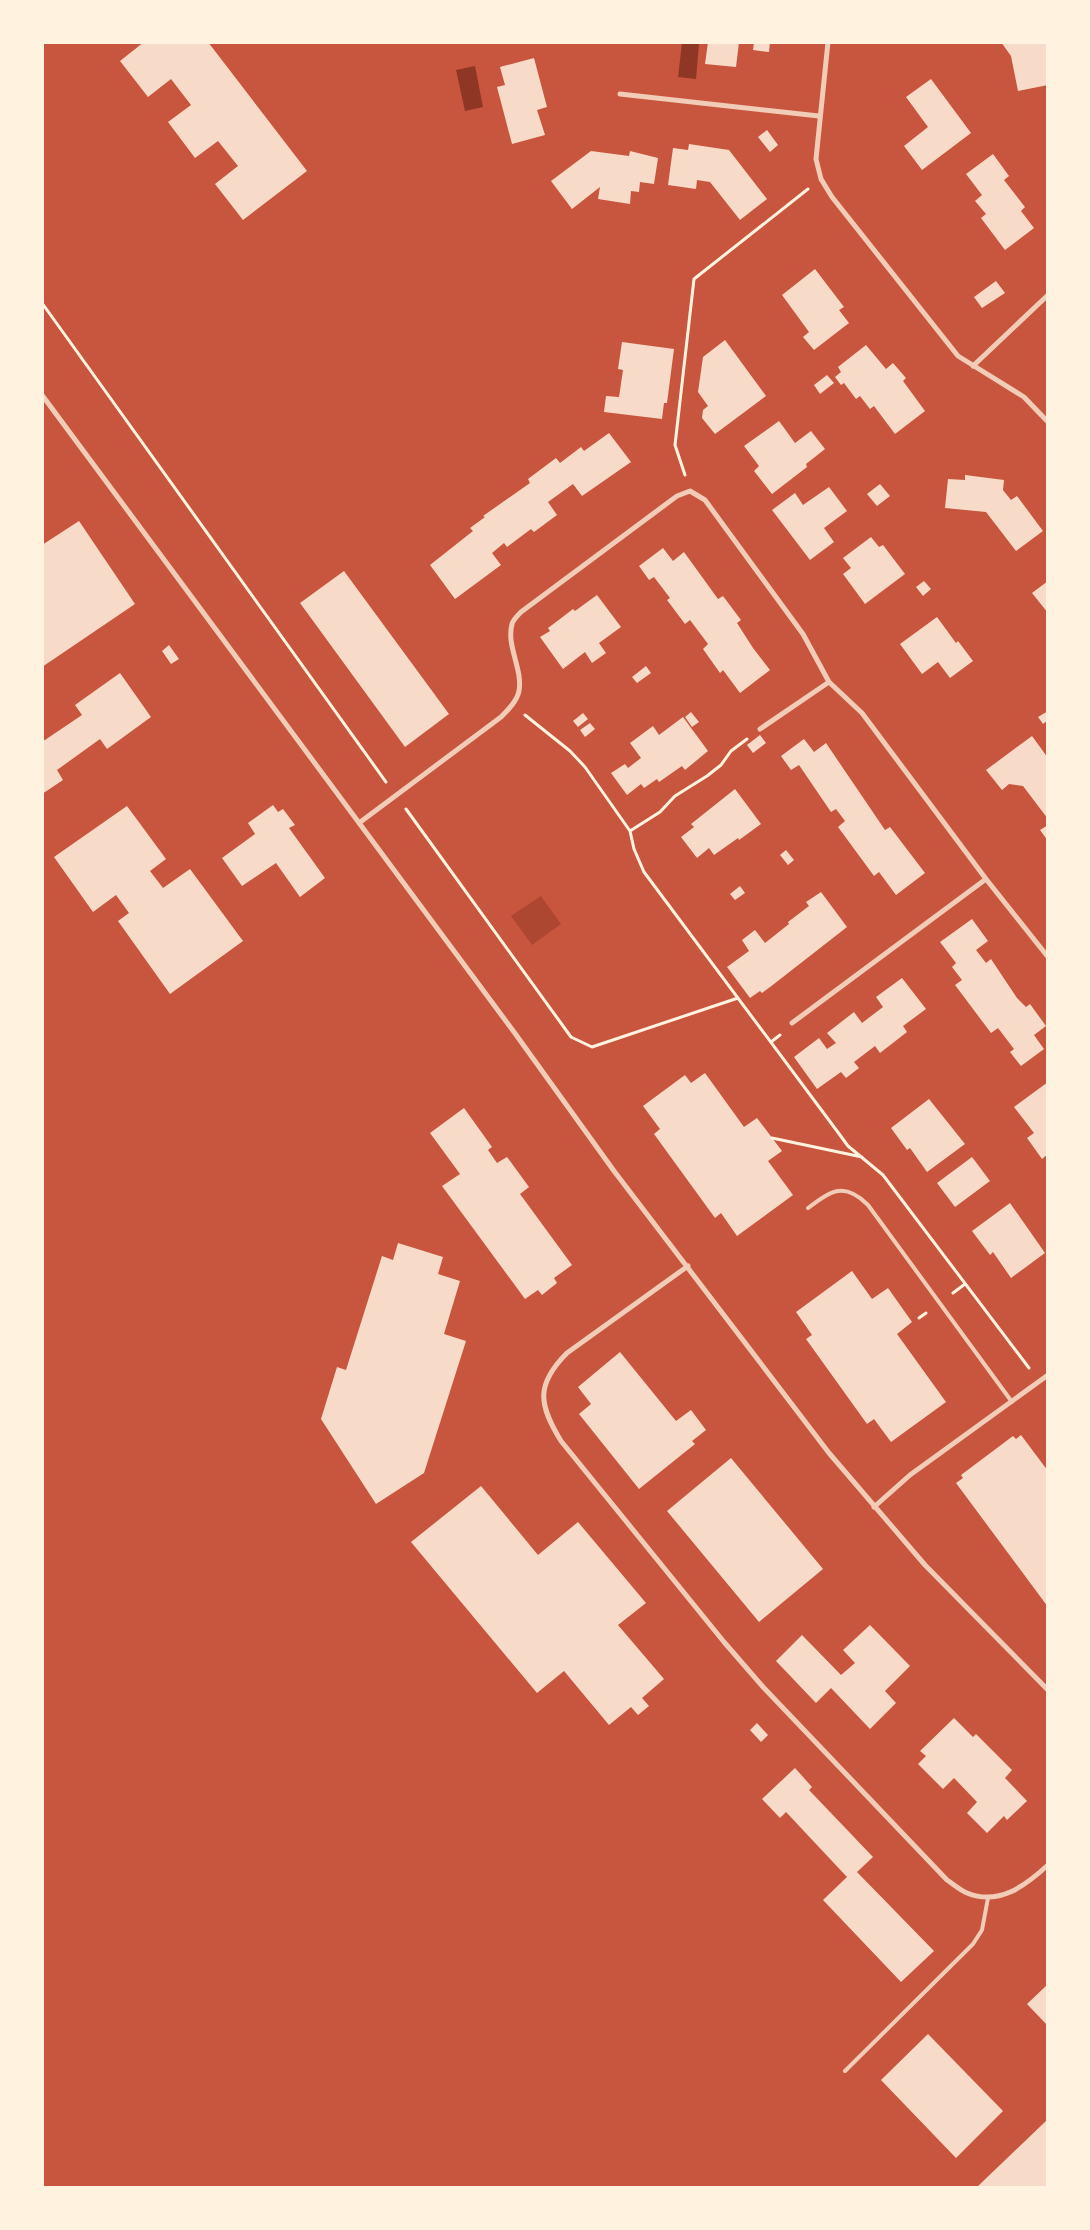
<svg xmlns="http://www.w3.org/2000/svg" width="1090" height="2230" font-family="'Source Serif 4',serif">
<style>
.green{fill:#ae4732}
.water{fill:#8f3625}
.building{fill:#f7dbc8}
.lines{fill:none;stroke-linecap:round;stroke-linejoin:round}
.path{stroke:#fff3e0;stroke-width:3}
.service{stroke:#f1ccb7;stroke-width:4}
.minor{stroke:#f1ccb7;stroke-width:5}
</style>
<rect width="100%" height="100%" fill="#c8553d"/>
<path class="green" d="M 541,896 L 561,924 L 532,945 L 511,916 Z"/>
<path class="water" d="M 682,43 L 699,44 L 696,79 L 678,77 Z
M 475,66 L 483,107 L 465,111 L 456,70 Z"/>
<path class="building" d="M 144,42 L 208,42 L 307,171 L 243,220 L 215,184 L 238,166 L 218,141 L 195,158 L 168,122 L 191,105 L 171,79 L 148,97 L 120,61 Z
M 708,42 L 739,42 L 736,67 L 705,64 Z
M 754,42 L 770,42 L 769,52 L 753,50 Z
M 1001,42 L 1046,42 L 1048,85 L 1018,91 L 1011,56 Z
M 534,58 L 547,107 L 537,110 L 545,135 L 512,144 L 497,87 L 505,85 L 500,67 Z
M 931,79 L 971,133 L 922,170 L 904,146 L 928,127 L 906,97 Z
M 767,130 L 778,145 L 770,152 L 758,137 Z
M 689,144 L 729,150 L 767,199 L 740,220 L 710,182 L 697,180 L 696,189 L 668,185 L 673,148 L 688,150 Z
M 591,151 L 629,156 L 630,151 L 658,158 L 654,184 L 640,182 L 639,192 L 631,191 L 630,204 L 598,199 L 600,187 L 572,209 L 551,181 Z
M 993,154 L 1009,176 L 1004,180 L 1025,207 L 1021,211 L 1034,228 L 1005,250 L 981,218 L 986,214 L 975,201 L 982,195 L 966,174 Z
M 815,269 L 844,307 L 839,310 L 849,323 L 814,350 L 803,337 L 809,332 L 782,295 Z
M 996,281 L 1005,293 L 982,308 L 974,297 Z
M 725,340 L 766,396 L 715,434 L 702,418 L 703,410 L 708,406 L 698,392 L 703,357 Z
M 622,342 L 674,349 L 667,403 L 664,403 L 662,419 L 604,412 L 606,396 L 619,397 L 623,370 L 618,369 Z
M 866,345 L 886,369 L 893,363 L 906,378 L 903,381 L 925,411 L 895,434 L 874,406 L 870,409 L 860,396 L 856,399 L 844,383 L 841,385 L 835,377 L 841,372 L 838,367 Z
M 827,375 L 834,383 L 820,394 L 814,385 Z
M 779,421 L 795,443 L 811,431 L 825,449 L 806,464 L 807,467 L 772,494 L 754,471 L 759,466 L 744,446 Z
M 609,433 L 631,462 L 582,496 L 573,484 L 548,502 L 557,515 L 534,532 L 531,529 L 507,547 L 504,543 L 492,553 L 501,565 L 455,599 L 430,565 L 473,531 L 470,528 L 485,517 L 483,516 L 530,483 L 528,479 L 556,458 L 560,463 L 581,447 L 584,451 Z
M 965,475 L 1004,480 L 1003,490 L 1011,500 L 1017,496 L 1043,531 L 1016,551 L 986,512 L 945,508 L 948,479 L 965,480 Z
M 880,484 L 890,496 L 877,506 L 867,494 Z
M 829,487 L 847,511 L 824,528 L 834,542 L 810,560 L 772,510 L 795,493 L 803,505 Z
M 79,521 L 135,604 L 42,667 L 42,545 Z
M 871,537 L 879,547 L 883,545 L 905,574 L 865,604 L 843,574 L 851,568 L 843,558 Z
M 663,548 L 673,561 L 684,552 L 718,599 L 723,596 L 741,620 L 737,623 L 753,648 L 770,670 L 740,693 L 723,670 L 720,673 L 703,649 L 708,644 L 690,620 L 685,624 L 667,600 L 670,598 L 654,577 L 649,580 L 639,566 Z
M 344,571 L 449,714 L 405,747 L 300,603 Z
M 924,581 L 931,589 L 923,596 L 916,587 Z
M 1048,581 L 1048,613 L 1032,593 Z
M 597,595 L 621,627 L 599,643 L 606,653 L 592,663 L 585,652 L 563,669 L 540,637 L 550,631 L 548,628 L 560,619 L 573,609 L 575,611 Z
M 937,617 L 956,643 L 958,641 L 973,661 L 950,678 L 938,662 L 922,674 L 900,644 Z
M 169,645 L 179,659 L 171,664 L 162,651 Z
M 646,666 L 651,673 L 637,683 L 632,677 Z
M 120,673 L 151,717 L 107,749 L 100,739 L 57,770 L 63,780 L 42,794 L 42,742 L 82,715 L 75,705 Z
M 1048,711 L 1048,720 L 1043,724 L 1038,717 Z
M 691,712 L 699,722 L 692,727 L 685,717 Z
M 583,713 L 588,719 L 578,727 L 573,721 Z
M 683,717 L 708,751 L 685,770 L 682,766 L 659,782 L 657,779 L 644,788 L 641,784 L 627,795 L 611,773 L 625,764 L 628,768 L 641,758 L 630,743 L 653,726 L 659,735 Z
M 590,723 L 595,729 L 585,737 L 580,730 Z
M 760,735 L 766,743 L 753,753 L 747,745 Z
M 1032,736 L 1048,758 L 1048,819 L 1023,786 L 1009,784 L 1002,790 L 986,770 Z
M 804,739 L 814,752 L 826,743 L 885,830 L 890,827 L 925,873 L 896,895 L 879,872 L 874,876 L 838,827 L 845,821 L 836,809 L 831,812 L 799,765 L 791,770 L 781,756 Z
M 735,789 L 761,824 L 739,840 L 738,838 L 714,855 L 709,848 L 697,858 L 681,837 L 694,827 L 691,824 Z
M 273,805 L 278,812 L 283,809 L 295,825 L 289,828 L 325,878 L 300,897 L 276,863 L 242,886 L 222,858 L 255,834 L 248,823 Z
M 127,806 L 166,859 L 150,871 L 163,888 L 190,869 L 243,941 L 170,994 L 118,921 L 129,913 L 116,895 L 93,912 L 54,857 Z
M 1048,825 L 1048,841 L 1040,830 Z
M 786,850 L 794,860 L 788,865 L 780,855 Z
M 740,886 L 745,893 L 735,900 L 730,894 Z
M 821,892 L 847,927 L 774,984 L 762,993 L 760,991 L 750,998 L 727,967 L 749,951 L 742,940 L 755,930 L 765,943 L 789,924 L 788,922 L 809,906 L 806,902 Z
M 972,919 L 988,941 L 976,950 L 986,963 L 991,959 L 1017,998 L 1026,1007 L 1030,1004 L 1046,1026 L 1034,1035 L 1044,1049 L 1021,1066 L 1010,1052 L 1014,1049 L 998,1028 L 991,1033 L 955,985 L 962,980 L 952,967 L 956,963 L 940,942 Z
M 902,978 L 926,1009 L 903,1026 L 907,1032 L 880,1053 L 875,1046 L 854,1062 L 859,1068 L 846,1078 L 841,1072 L 817,1089 L 794,1057 L 819,1038 L 827,1049 L 836,1043 L 827,1033 L 854,1012 L 862,1023 L 883,1007 L 876,997 Z
M 705,1073 L 744,1127 L 757,1118 L 782,1151 L 768,1161 L 793,1195 L 737,1236 L 721,1213 L 715,1218 L 654,1134 L 660,1129 L 643,1106 L 685,1075 L 691,1083 Z
M 1048,1082 L 1048,1154 L 1042,1159 L 1027,1138 L 1034,1133 L 1014,1107 Z
M 929,1099 L 965,1144 L 927,1172 L 910,1148 L 907,1150 L 891,1128 Z
M 464,1108 L 492,1147 L 488,1150 L 497,1163 L 507,1157 L 529,1187 L 520,1194 L 572,1265 L 554,1278 L 557,1283 L 542,1295 L 538,1290 L 525,1299 L 442,1186 L 460,1174 L 430,1133 Z
M 972,1157 L 990,1181 L 955,1207 L 937,1183 Z
M 1010,1203 L 1045,1253 L 1011,1278 L 993,1252 L 990,1255 L 972,1231 Z
M 398,1243 L 443,1257 L 438,1274 L 460,1281 L 444,1334 L 466,1341 L 424,1473 L 376,1504 L 321,1419 L 337,1367 L 346,1370 L 382,1256 L 393,1260 Z
M 852,1271 L 872,1299 L 888,1288 L 912,1322 L 897,1334 L 946,1402 L 891,1442 L 874,1419 L 867,1424 L 806,1339 L 812,1335 L 796,1312 Z
M 620,1352 L 676,1421 L 691,1410 L 706,1430 L 692,1441 L 695,1444 L 639,1489 L 579,1414 L 591,1404 L 578,1387 Z
M 1021,1435 L 1048,1471 L 1048,1607 L 956,1483 L 963,1478 L 961,1475 L 1013,1436 L 1016,1439 Z
M 731,1458 L 823,1569 L 759,1622 L 667,1511 Z
M 481,1486 L 538,1555 L 578,1522 L 646,1603 L 618,1625 L 664,1679 L 642,1698 L 649,1706 L 638,1715 L 631,1707 L 609,1725 L 564,1671 L 537,1693 L 411,1542 Z
M 870,1625 L 910,1666 L 885,1691 L 896,1703 L 870,1729 L 831,1688 L 816,1703 L 776,1661 L 802,1635 L 841,1675 L 855,1663 L 843,1650 Z
M 954,1718 L 973,1737 L 976,1734 L 1012,1770 L 1005,1778 L 1027,1801 L 1007,1820 L 1004,1816 L 987,1833 L 967,1813 L 977,1802 L 954,1778 L 943,1789 L 918,1764 L 926,1756 L 920,1751 Z
M 757,1723 L 768,1735 L 761,1742 L 750,1730 Z
M 795,1768 L 812,1787 L 809,1790 L 873,1857 L 857,1872 L 934,1951 L 901,1982 L 823,1900 L 847,1877 L 786,1812 L 780,1818 L 762,1799 Z
M 1048,1984 L 1048,2026 L 1027,2004 Z
M 928,2034 L 1003,2111 L 956,2158 L 881,2080 Z
M 1048,2119 L 1048,2188 L 977,2188 L 977,2187 Z"/>
<g class="lines">
<path class="path" d="M 42,303 L 386,782
M 685,475 L 675,445 L 694,279 L 808,189
M 525,715 L 570,751 L 585,767 L 630,831 L 634,849 L 644,872 L 837,1131 L 848,1146 L 883,1175 L 1029,1368
M 406,809 L 571,1037 L 592,1047 L 738,998
M 630,831 L 660,812 L 675,796 L 707,776 L 721,765 L 731,751 L 747,739
M 771,1042 L 780,1035
M 772,1138 L 862,1157
M 953,1293 L 965,1284
M 919,1318 L 926,1313"/>
<path class="service" d="M 808,1208 C 831,1191 844,1181 868,1205 L 1012,1402
M 845,2071 L 973,1944 L 982,1930 L 988,1898"/>
<path class="minor" d="M 828,42 L 816,159 L 821,179 L 832,197 L 958,356 L 1024,397 L 1048,422
M 620,94 L 819,116
M 973,366 L 1048,295
M 42,395 L 514,1032 L 614,1171 L 829,1453 L 925,1565 L 1048,1690
M 760,729 L 829,682
M 359,823 L 501,717 C 508,710 517,701 519,691 C 523,669 506,646 512,624 C 513,620 518,615 521,612 L 677,496 L 690,491 L 705,500 L 803,634 L 829,682 L 862,713 L 986,879 L 1048,957
M 792,1023 L 986,879
M 688,1266 L 567,1353 C 535,1385 539,1405 561,1441 L 724,1642 L 764,1688 L 947,1880 C 953,1884 960,1890 967,1893 C 999,1906 1025,1886 1048,1865
M 874,1507 L 910,1475 L 1048,1375"/>
</g>
<rect width="1090" height="2230" fill="none" stroke="#fff3e0" stroke-width="88"/>
</svg>
